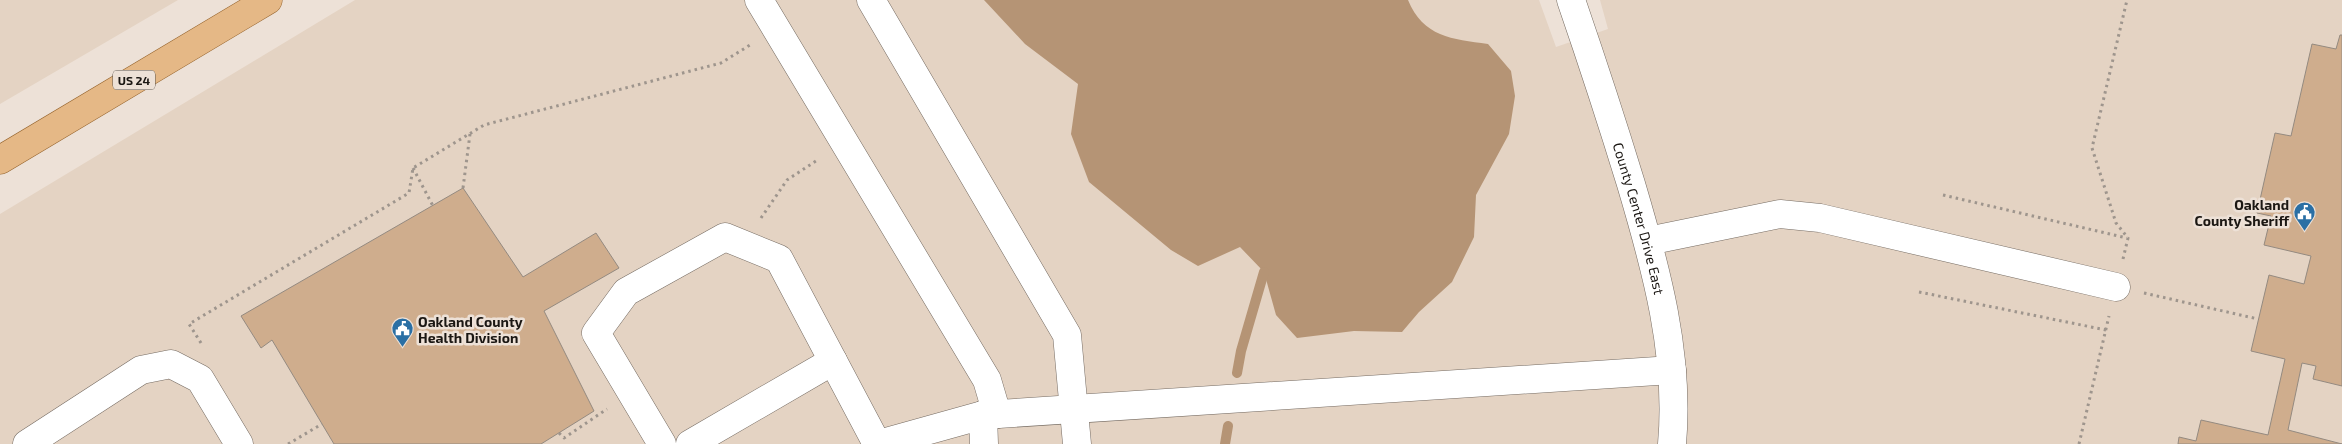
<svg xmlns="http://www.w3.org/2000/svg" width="2342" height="444" font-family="'Exo 2',sans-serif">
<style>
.built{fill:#e4d3c3}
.water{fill:#b59475}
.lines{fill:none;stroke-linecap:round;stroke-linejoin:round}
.stream{stroke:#b59475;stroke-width:10}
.building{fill:#cfad8d;stroke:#948a80}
.minor-casing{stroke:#756b62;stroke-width:29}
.major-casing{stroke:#93612a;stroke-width:29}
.path{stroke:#9e958d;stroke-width:3;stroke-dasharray:2.5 4;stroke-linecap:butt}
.minor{stroke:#fff;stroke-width:28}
.major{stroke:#e5b886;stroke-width:28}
.labels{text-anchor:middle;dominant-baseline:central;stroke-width:5;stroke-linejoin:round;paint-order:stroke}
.shield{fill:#ede1d7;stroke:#5a544e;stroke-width:1}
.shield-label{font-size:12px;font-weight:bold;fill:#1b1713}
.poi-label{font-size:14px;font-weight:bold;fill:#1b1713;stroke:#ede1d7;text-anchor:end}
.street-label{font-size:14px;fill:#1b1713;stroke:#ede1d7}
</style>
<rect width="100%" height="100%" fill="#ede1d7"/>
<path class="built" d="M 0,0 L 178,0 L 0,104 Z
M 355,0 L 1539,0 L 1556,47 L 1608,29 L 1600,0 L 2342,0 L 2342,444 L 0,444 L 0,214 Z"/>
<path class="water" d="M 984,0 L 1408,0 C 1423,37 1452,39 1488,44 L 1511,71 L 1515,96 L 1509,134 L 1476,195 L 1474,237 L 1452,282 L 1419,312 L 1402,332 L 1354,331 L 1297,338 L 1276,315 L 1264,272 L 1240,247 L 1198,266 L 1171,250 L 1089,182 L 1071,134 L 1078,84 L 1025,44 Z"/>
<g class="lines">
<path class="stream" d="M 1237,373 L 1241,351 L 1264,272
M 1225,444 L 1228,426"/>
</g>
<path class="building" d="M 2340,35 L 2342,35 L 2342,386 L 2313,379 L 2316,366 L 2302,363 L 2288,430 L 2342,444 L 2178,444 L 2179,437 L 2196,441 L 2201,420 L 2268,435 L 2285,359 L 2251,351 L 2269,275 L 2304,284 L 2311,256 L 2264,245 L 2271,216 L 2257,213 L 2275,133 L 2291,136 L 2312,44 L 2336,49 Z
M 463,188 L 523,277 L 596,233 L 619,268 L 544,311 L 594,411 L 541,444 L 334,444 L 272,340 L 261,348 L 241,316 Z"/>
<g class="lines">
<defs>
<g id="minor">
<path d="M 759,0 L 987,380 L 997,414"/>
<path d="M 871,0 L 1067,335 L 1077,444"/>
<path id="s1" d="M 1571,0 C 1592,61 1612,122 1631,184 C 1656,268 1680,355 1672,444"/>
<path d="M 1648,241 L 1780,214 L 1820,218 L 2116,287"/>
<path d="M 983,415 L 984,444"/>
<path d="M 27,444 L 141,370 L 171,364 L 200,379 L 239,444"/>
<path d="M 662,444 L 596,333 L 626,292 L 725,237 L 779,259 L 877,444"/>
<path d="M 690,444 L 833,361"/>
<path d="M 879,444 L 983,415 L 1672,370"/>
</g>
<path id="major" d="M 0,160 L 268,0"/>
</defs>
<use href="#minor" class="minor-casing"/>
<use href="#major" class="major-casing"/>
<path class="path" d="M 413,168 L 433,206
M 463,188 L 470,134
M 1943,195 L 2127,238
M 761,218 L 787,180 L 819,159
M 2123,259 L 2128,238 L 2116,223 L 2092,148 L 2127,0
M 1919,292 L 2106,330
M 2144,293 L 2258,319
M 201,343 L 189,324 L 409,193 L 413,168 L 484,125 L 721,63 L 750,45
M 559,433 L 564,438 L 607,409
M 288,444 L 322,424
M 2079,444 L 2109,316"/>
<use href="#minor" class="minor"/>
<use href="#major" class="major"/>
</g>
<defs>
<symbol id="civic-pin" viewBox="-11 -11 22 30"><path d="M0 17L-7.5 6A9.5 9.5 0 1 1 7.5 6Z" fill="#2a6fa4" stroke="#ede1d7"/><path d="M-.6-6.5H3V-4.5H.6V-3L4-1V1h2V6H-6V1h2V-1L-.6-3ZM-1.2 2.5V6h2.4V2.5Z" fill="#fff"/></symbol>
</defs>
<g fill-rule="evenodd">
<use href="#civic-pin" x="2292" y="200" width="25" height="34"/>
<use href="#civic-pin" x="390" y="316" width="25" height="34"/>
</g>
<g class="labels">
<rect class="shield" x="113" y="70.5" width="42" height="19" rx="4"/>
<g class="shield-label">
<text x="134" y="80">US 24</text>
</g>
<g class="poi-label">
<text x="2289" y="204">Oakland<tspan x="2289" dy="16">County Sheriff</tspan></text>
<text x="418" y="321" text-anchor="start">Oakland County<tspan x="418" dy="16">Health Division</tspan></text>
</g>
<g class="street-label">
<text stroke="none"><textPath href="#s1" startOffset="229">County Center Drive East</textPath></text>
</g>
</g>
</svg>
